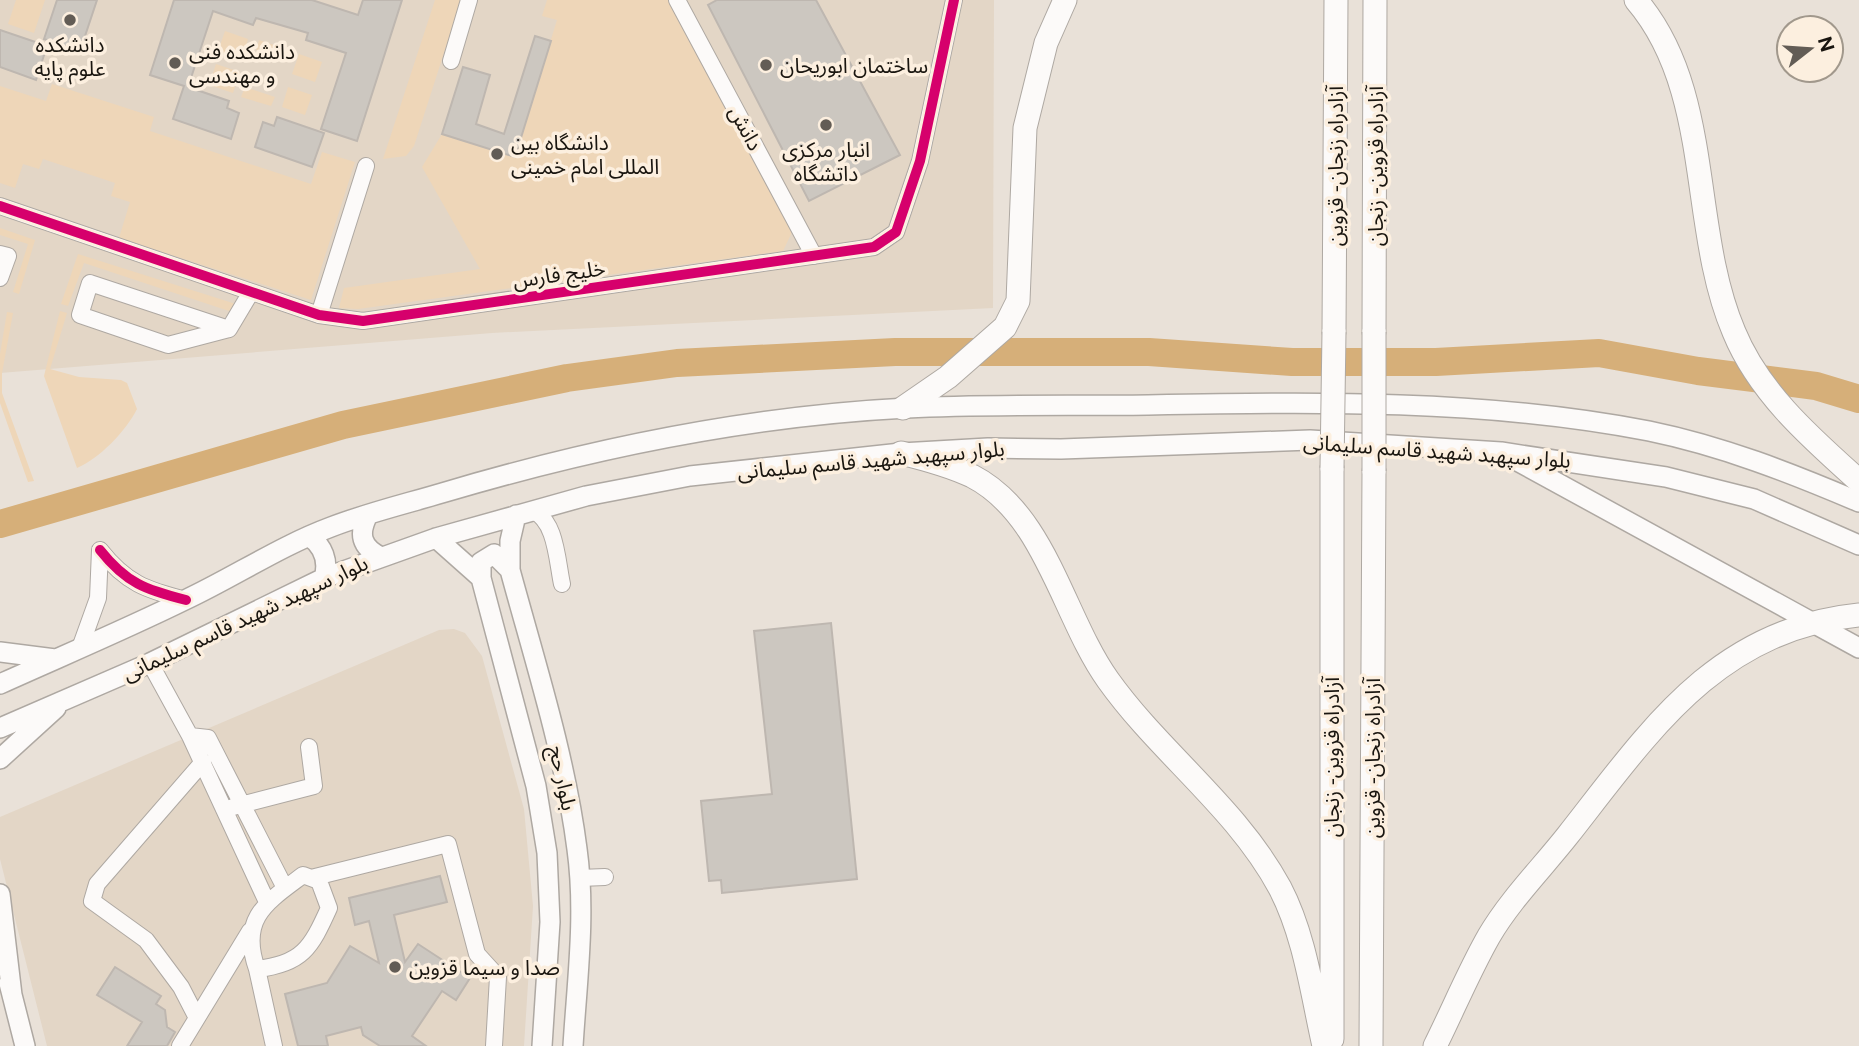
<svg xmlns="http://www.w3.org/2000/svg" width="1859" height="1046" font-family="'Public Sans','Noto Sans Arabic',sans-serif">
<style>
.built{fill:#e3d6c6}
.green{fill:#eed6b8}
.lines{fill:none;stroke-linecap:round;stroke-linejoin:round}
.river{stroke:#d6af79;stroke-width:28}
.building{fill:#ccc7c0;stroke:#beb7b0;stroke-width:2}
.minor-casing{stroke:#aea8a2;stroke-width:18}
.major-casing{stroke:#aea8a2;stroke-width:22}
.highway-casing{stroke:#aea8a2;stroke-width:25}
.minor{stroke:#fcfaf9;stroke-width:16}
.major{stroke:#fcfaf9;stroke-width:19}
.highway{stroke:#fcfaf9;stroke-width:23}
.highway-bridge-casing{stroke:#aea8a2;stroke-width:25;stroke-linecap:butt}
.highway-bridge{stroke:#fcfaf9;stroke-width:23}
.cycleway-casing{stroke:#fcefdf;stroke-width:15}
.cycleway{stroke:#d6006c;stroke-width:10}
.poi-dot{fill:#625c55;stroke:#fcefdf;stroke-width:2.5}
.labels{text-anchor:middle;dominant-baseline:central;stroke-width:7;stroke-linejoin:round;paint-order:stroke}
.poi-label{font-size:21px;fill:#19150f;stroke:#fcefdf;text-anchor:start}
.street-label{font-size:21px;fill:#19150f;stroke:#fcefdf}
</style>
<rect width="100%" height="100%" fill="#e9e1d8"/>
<path class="built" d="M 0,0 L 994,0 L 993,308 L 492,333 L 0,373 Z
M 454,629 L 465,633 L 482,656 L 524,809 L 533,906 L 524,1046 L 47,1046 L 0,859 L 0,817 L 439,630 Z"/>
<path class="green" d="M 16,0 L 45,0 L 34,33 L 8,24 Z
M 435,0 L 461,0 L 414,146 L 406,156 L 383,159 Z
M 547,0 L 673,0 L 794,228 L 783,251 L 358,309 L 339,308 L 344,288 L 480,269 L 422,167 L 442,134 L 515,156 L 557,20 L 542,16 Z
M 225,31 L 248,39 L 242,59 L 218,51 Z
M 259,40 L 289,50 L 286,60 L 256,50 Z
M 299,54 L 322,62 L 315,82 L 292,74 Z
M 216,64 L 240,72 L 233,93 L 209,85 Z
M 52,84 L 154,117 L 150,131 L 311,184 L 322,152 L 355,162 L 311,300 L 119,238 L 130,202 L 111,196 L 115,183 L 43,159 L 39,169 L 23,164 L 15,188 L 0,183 L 0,86 L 46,101 Z
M 245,87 L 275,97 L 271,106 L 241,97 Z
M 288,87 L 312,95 L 305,115 L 282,107 Z
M 0,228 L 35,240 L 19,294 L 13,292 L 28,244 L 0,235 Z
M 78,254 L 239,305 L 235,313 L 84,263 L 68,306 L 61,304 Z
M 60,311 L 67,313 L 50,369 L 79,377 L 121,380 L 127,383 L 137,409 C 126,431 99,459 77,468 L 44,376 Z
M 7,312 L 13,313 L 2,373 L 2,393 L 34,481 L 28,482 L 0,403 L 0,354 Z"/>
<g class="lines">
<path class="river" d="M 0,524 L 343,425 L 567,378 L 677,363 L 895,352 L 1149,352 L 1292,362 L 1436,362 L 1599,353 L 1698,371 L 1816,386 L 1859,399"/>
</g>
<path class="building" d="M 57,0 L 97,0 L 80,51 L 44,39 Z
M 174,0 L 312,0 L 358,15 L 363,0 L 402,0 L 357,141 L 321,129 L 346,53 L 306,40 L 308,33 L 256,18 L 253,25 L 213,11 L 188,87 L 229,101 L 227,108 L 239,113 L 231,139 L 173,119 L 184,86 L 150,75 Z
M 717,0 L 816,0 L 900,155 L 809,201 L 708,5 Z
M 0,30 L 47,46 L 36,80 L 0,67 Z
M 535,36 L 551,41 L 515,157 L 442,134 L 463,67 L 490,75 L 476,124 L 504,134 Z
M 277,117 L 324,133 L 312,167 L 255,147 L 263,122 L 274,126 Z
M 831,623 L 857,879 L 722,893 L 721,880 L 709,881 L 701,801 L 772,794 L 754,631 Z
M 440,876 L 447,902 L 394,915 L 405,962 L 418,944 L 470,978 L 456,1000 L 442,991 L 412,1036 L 426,1046 L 380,1046 L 363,1035 L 361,1027 L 326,1036 L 328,1046 L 298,1046 L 285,994 L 327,983 L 350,946 L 379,963 L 369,921 L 355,925 L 349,898 Z
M 115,967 L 161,996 L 156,1004 L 165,1010 L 167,1027 L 175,1032 L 167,1046 L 127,1046 L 142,1022 L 97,995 Z"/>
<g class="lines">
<defs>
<path id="minor" d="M 677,0 L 814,256
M 451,61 L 469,0
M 0,206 L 319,315 L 363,321 L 874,247 L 896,232 L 920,161 L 954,0
M 0,254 L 8,256 L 0,278
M 319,315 L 366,166
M 229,329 L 168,345 L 80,315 L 90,283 L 229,329 L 251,292
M 532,511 C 556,519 557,561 562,584
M 100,550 C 126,583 146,590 186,600
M 80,648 L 98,598 L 100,550
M 150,663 L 190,736 L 267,902
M 190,736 L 208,738 L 285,888
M 233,807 L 314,786 L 309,747
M 303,875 L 319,881 L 329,908 C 311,948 302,964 257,969 C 239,918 267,902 303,875 Z
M 311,878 L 448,844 L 477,954 L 498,977 L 494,1046
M 580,878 L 605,877
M 257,969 L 274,1046
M 197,1018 L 181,987 L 146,940 L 92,901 L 97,884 L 203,762
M 180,1046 L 250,931"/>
<path id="major" d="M 1510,457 L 1859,648
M 368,515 C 358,534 361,547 381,557
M 516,515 L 510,541 L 510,570 C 535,662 565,755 577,849 C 586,914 577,981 573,1046
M 309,536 C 323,546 329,561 324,578
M 436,538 L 481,578 L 536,786 L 547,853 L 550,922 L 542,1046
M 481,578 L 481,562 L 494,554 L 510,570
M 0,652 L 55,659
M 0,684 C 62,656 124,630 185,600 C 234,577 280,546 331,527 C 367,513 405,504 442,493 C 593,448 749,416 907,408 C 987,404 1068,406 1148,405 C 1315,402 1485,399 1649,431 C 1722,446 1791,473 1859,502
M 0,728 L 150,663 L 324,578 L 436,538 L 586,496 L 690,476 L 901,453 L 988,448 L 1061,449 L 1310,440 L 1501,452 L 1666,477 L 1754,499 L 1859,545
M 0,759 L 56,708
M 0,894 L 12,995
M 9,983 L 25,1046"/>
<path id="highway" d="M 1636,0 C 1714,91 1689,227 1734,332 C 1759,393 1811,438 1859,481
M 1334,332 L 1336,0
M 1374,332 L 1375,0
M 903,408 L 948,377 L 1005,327 L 1018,301 L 1025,128 L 1046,43 L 1065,0
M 901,453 C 926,459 949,465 972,476 C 1046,514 1063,617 1108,680 C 1160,753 1237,808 1280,888 C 1305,936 1312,993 1324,1046
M 1332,468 L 1332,1039
M 1371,1046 L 1374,471
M 1435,1046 C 1453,1010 1469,971 1489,936 C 1510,900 1542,868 1568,835 C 1649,732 1716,629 1859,615"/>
</defs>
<use href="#minor" class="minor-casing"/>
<use href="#major" class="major-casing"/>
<use href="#highway" class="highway-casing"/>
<use href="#minor" class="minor"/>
<use href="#major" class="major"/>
<use href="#highway" class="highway"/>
<defs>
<path id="highway-bridge" d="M 1332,468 L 1334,332
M 1374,471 L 1374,332"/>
</defs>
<use href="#highway-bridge" class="highway-bridge-casing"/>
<use href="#highway-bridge" class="highway-bridge"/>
<defs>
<path id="cycleway" d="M 0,206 L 319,315 L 363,321 L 874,247 L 896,232 L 920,161 L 954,0
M 100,550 C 126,583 146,590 186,600"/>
</defs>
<use href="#cycleway" class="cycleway-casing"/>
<use href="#cycleway" class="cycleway"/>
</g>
<g class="poi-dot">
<circle cx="70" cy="20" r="7"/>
<circle cx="175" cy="63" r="7"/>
<circle cx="766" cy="65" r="7"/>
<circle cx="826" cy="125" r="7"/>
<circle cx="497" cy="154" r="7"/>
<circle cx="395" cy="967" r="7"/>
</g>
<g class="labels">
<g class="poi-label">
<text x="70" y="44" text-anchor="middle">دانشکده<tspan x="70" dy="24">علوم پایه</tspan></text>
<text x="189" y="51">دانشکده فنی<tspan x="189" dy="24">و مهندسی</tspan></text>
<text x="780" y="65">ساختمان ابوریحان</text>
<text x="511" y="142">دانشگاه بین<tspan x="511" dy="24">المللی امام خمینی</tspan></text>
<text x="826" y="149" text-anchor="middle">انبار مرکزی<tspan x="826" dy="24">داتشگاه</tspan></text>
<text x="409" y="967">صدا و سیما قزوین</text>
</g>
<g class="street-label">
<text transform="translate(746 128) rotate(62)">دانش</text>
<text transform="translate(1335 166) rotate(-90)">آزادراه زنجان - قزوین</text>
<text transform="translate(1375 166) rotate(-90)">آزادراه قزوین - زنجان</text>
<text transform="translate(559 274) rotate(-8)">خلیج فارس</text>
<text transform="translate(1437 451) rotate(4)">بلوار سپهبد شهید قاسم سلیمانی</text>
<text transform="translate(871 460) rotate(-5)">بلوار سپهبد شهید قاسم سلیمانی</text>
<text transform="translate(245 618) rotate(-25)">بلوار سپهبد شهید قاسم سلیمانی</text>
<text transform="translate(1331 757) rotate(-90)">آزادراه قزوین - زنجان</text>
<text transform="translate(1372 758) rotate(-90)">آزادراه زنجان - قزوین</text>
<text transform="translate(563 778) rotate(78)">بلوار حج</text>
</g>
</g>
<g transform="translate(1810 49) rotate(73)"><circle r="33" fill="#fcefdf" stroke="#a1988c" stroke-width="2"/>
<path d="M0-5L12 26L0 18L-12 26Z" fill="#625c55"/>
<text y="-10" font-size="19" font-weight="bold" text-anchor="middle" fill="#19150f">N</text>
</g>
</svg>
